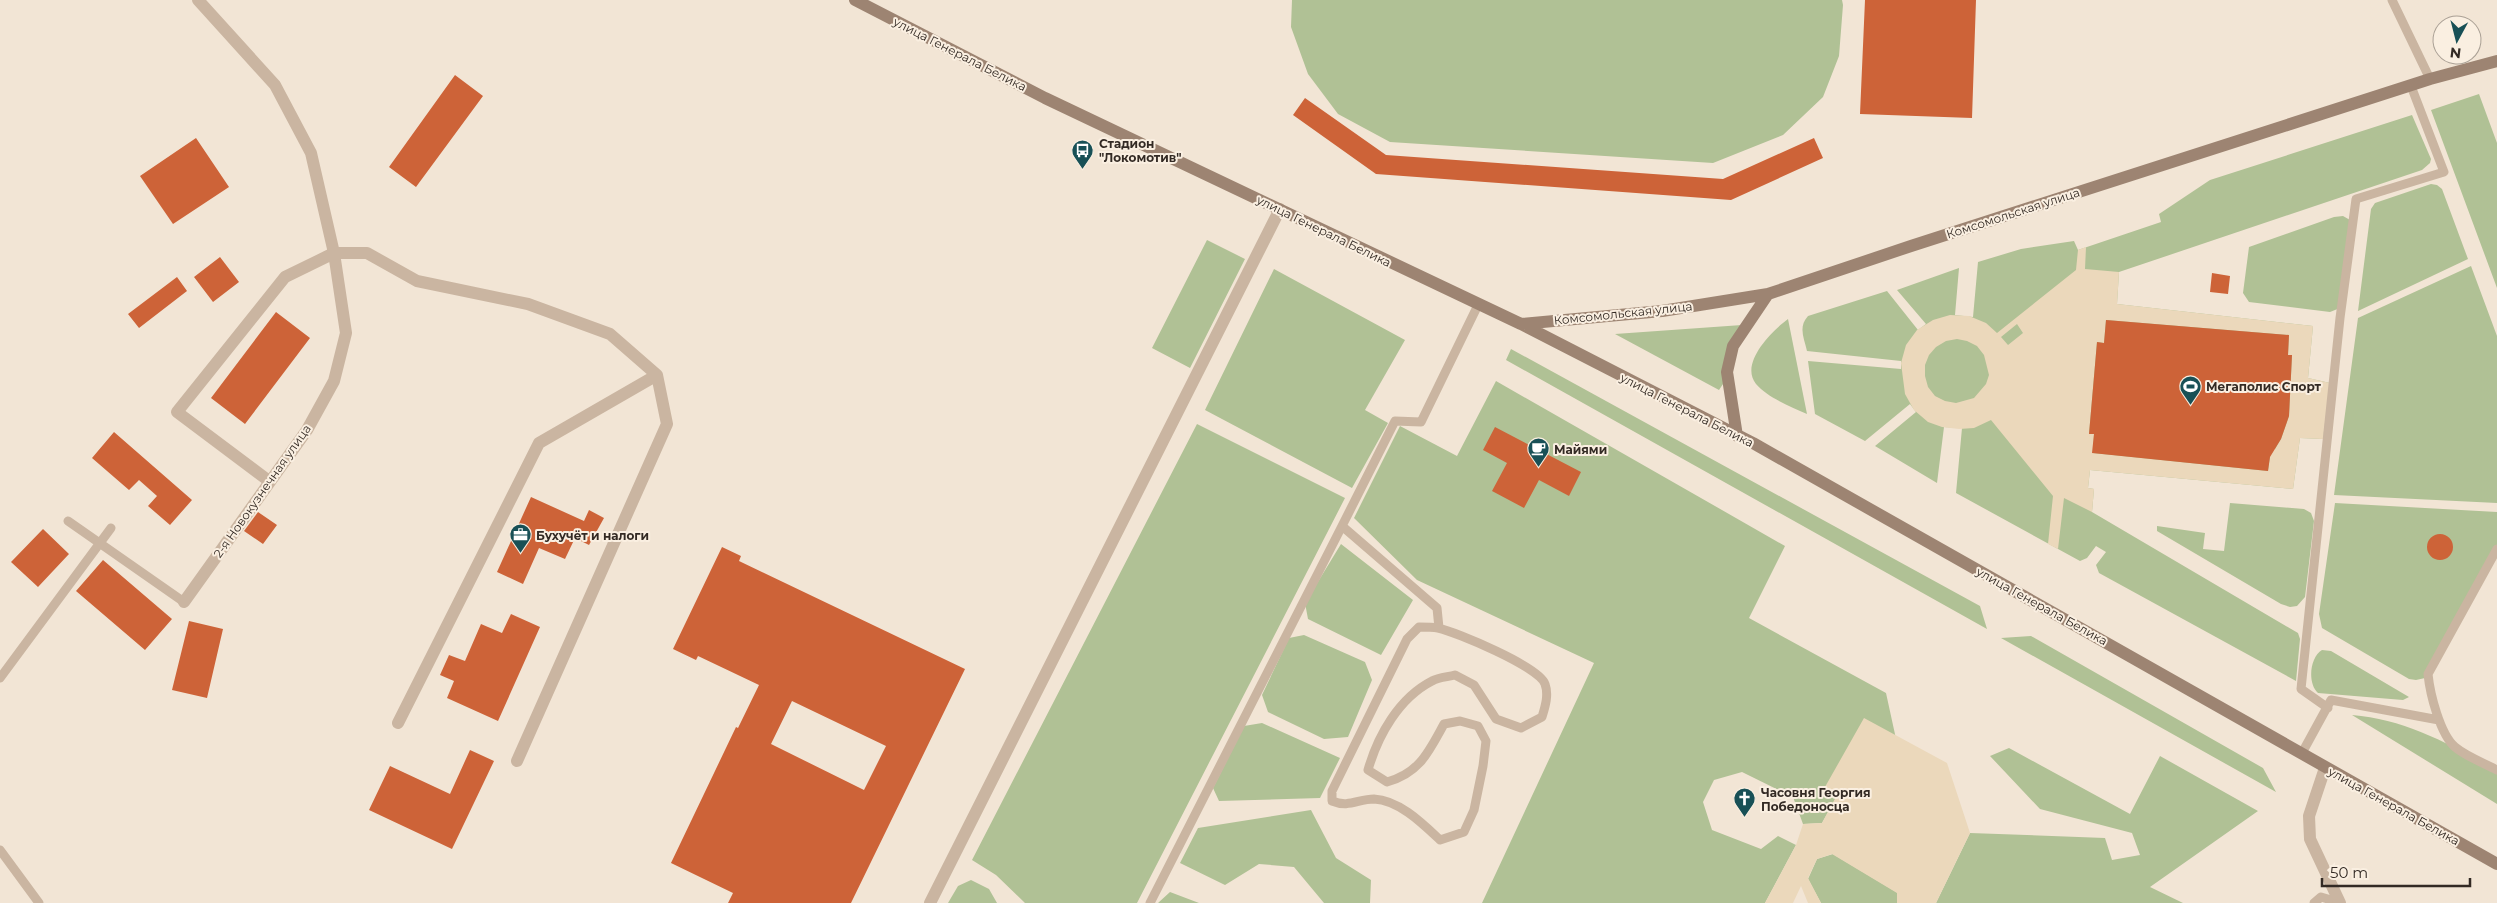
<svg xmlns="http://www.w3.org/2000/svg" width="2497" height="903" font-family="Montserrat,sans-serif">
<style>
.green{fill:#b0c195}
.plaza{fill:#ebd8bb;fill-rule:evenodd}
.building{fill:#cd6338;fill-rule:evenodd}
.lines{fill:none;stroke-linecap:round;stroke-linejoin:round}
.lane{stroke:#cab5a1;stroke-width:9}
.street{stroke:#cab5a1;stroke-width:12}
.secondary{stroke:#9d8472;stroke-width:12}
.labels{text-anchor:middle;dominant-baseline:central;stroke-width:4;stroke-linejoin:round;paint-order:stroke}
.street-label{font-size:12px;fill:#332a24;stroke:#faefe1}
.poi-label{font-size:12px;font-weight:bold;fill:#332a24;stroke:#faefe1;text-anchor:start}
</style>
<rect width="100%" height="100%" fill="#f2e5d5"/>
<path class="green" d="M 1292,0 L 1842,0 L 1843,5 L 1839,56 L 1823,97 L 1783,135 L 1713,163 L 1390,142 L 1338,114 L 1308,74 L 1291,27 Z
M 2479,94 L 2497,143 L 2497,288 L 2431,110 Z
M 2412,115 L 2431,159 L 2430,163 L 2422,170 L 2119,272 L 2117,304 L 2313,326 L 2308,378 L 2330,383 L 2323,439 L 2300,438 L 2293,489 L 2090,470 L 2088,488 L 2094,489 L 2092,512 L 2298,633 L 2300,639 L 2296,681 L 2099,573 L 2096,565 L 2106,552 L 2096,546 L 2087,558 L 2080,561 L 1956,493 L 1962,428 L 1944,427 L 1937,483 L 1875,446 L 1916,412 L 1910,404 L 1865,441 L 1815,414 L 1808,361 L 1901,369 L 1901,361 L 1807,351 C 1804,338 1798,327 1808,316 L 1887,291 L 1918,330 L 1926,324 L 1897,290 L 1959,268 L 1955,315 L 1973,317 L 1978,262 L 2021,249 L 2074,241 L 2078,250 L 2161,222 L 2159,214 L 2210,180 Z
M 2431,184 L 2437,185 L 2442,189 L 2468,259 L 2358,311 L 2371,209 L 2375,203 Z
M 2343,216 L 2350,220 L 2340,308 L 2330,312 L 2249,302 L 2243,293 L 2249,247 L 2334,217 Z
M 1207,240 L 1245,259 L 1190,368 L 1152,348 Z
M 2471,266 L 2497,336 L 2497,503 L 2334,495 L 2358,318 Z
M 1274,269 L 1405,340 L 1365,410 L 1388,423 L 1352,488 L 1205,410 Z
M 1788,319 L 1807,414 C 1790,406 1768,398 1756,384 C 1739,363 1773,330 1788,319 Z
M 1742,325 L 1725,381 L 1719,390 L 1615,334 Z
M 1511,349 L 1980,606 L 1987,629 L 1506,360 Z
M 1496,381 L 1785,546 L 1749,618 L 1886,693 L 1898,748 L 1825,787 L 1837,796 L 1822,823 L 1803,824 L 1793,797 L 1742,772 L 1714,780 L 1703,802 L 1712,830 L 1761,849 L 1778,836 L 1796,845 L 1765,903 L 1482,903 L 1594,663 L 1417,580 L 1354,518 L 1400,426 L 1457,456 Z
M 1197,424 L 1345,498 L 1137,903 L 1025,903 L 996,875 L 972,860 Z
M 2230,503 L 2304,509 L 2311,513 L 2314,521 L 2305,597 L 2297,606 L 2290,607 L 2281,604 L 2157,531 L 2157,526 L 2205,533 L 2203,549 L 2224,551 Z
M 2335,503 L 2497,512 L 2497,545 L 2425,678 L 2416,680 L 2409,679 L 2322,628 L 2319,614 Z
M 1341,544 L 1413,600 L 1381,655 L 1308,619 L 1305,603 Z
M 1304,635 L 1365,662 L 1372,680 L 1348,737 L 1324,739 L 1268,712 L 1262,695 L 1289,638 Z
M 2031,636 L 2263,768 L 2276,792 L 2001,638 Z
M 2322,650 L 2331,651 L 2409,697 L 2403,700 L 2318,693 C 2307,683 2310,657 2322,650 Z
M 2352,715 C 2405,719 2451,745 2497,770 L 2497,804 Z
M 1262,723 L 1340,758 L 1320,798 L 1219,801 L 1213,788 L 1244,726 Z
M 2009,748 L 2130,814 L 2160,756 L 2258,811 L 2150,887 L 2183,903 L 1936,903 L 1970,833 L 2105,838 L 2112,860 L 2140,855 L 2132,833 L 2040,809 L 1990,756 Z
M 1311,810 L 1336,858 L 1371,880 L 1370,903 L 1324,903 L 1294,867 L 1259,864 L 1225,885 L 1180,863 L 1198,828 Z
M 1833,854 L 1898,893 L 1897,903 L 1821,903 L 1808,879 L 1817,859 Z
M 971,880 L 989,889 L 997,903 L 948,903 L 958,886 Z
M 1170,892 L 1199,903 L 1158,903 Z"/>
<path class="plaza" d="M 2086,247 L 2085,269 L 2119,272 L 2117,304 L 2313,326 L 2308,378 L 2330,383 L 2323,439 L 2300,438 L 2293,489 L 2090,470 L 2088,488 L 2094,489 L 2092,512 L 2064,498 L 2058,549 L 2048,544 L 2053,496 L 1991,420 L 1974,428 L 1959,429 L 1942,427 L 1928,422 L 1914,410 L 1905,394 L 1901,363 L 1906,345 L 1917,330 L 1933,320 L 1950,315 L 1969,316 L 1986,323 L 1997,333 L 2076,270 L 2078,250 ZM 2106,320 L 2289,335 L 2288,355 L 2292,355 L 2289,416 L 2281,439 L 2275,449 L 2271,449 L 2268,471 L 2093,453 L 2094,434 L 2089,434 L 2097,342 L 2104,343 ZM 2017,324 L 2023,333 L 2008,345 L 2001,337 ZM 1957,339 L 1967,341 L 1977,346 L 1984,355 L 1989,375 L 1986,384 L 1974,398 L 1956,403 L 1945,401 L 1935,396 L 1928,387 L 1925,376 L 1925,365 L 1929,355 L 1936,347 L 1946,341 Z
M 1864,718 L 1947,763 L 1970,833 L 1936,903 L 1897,903 L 1897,893 L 1832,854 L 1817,859 L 1808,878 L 1821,903 L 1808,903 L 1801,886 L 1793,903 L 1765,903 L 1796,845 L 1803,824 L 1822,823 L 1836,797 L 1825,787 Z"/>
<path class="building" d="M 1865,0 L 1976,0 L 1972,118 L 1860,114 Z
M 455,75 L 483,96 L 416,187 L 389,167 Z
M 1305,98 L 1386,155 L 1723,179 L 1814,138 L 1823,158 L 1731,200 L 1376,174 L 1293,115 Z
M 196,138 L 229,187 L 173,224 L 140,176 Z
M 220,257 L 239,282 L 213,302 L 194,277 Z
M 2212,273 L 2230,276 L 2228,294 L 2210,292 Z
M 177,277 L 187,291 L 139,328 L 128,314 Z
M 276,312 L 310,338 L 245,424 L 211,398 Z
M 2106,320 L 2289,335 L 2288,355 L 2292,355 L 2289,416 L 2281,439 L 2270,457 L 2268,471 L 2092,453 L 2094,434 L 2089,434 L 2097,342 L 2104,343 Z
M 1495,427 L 1581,472 L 1569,496 L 1539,480 L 1524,508 L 1492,491 L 1507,463 L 1483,450 Z
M 114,432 L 192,500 L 170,525 L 148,506 L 157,496 L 139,480 L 129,490 L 92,458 Z
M 531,497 L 584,521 L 589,510 L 604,518 L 589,545 L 575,538 L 565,559 L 539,548 L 523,584 L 497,572 Z
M 258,512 L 277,525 L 263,544 L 244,531 Z
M 43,529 L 69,554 L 38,587 L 11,562 Z
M2427 547a13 13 0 1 1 26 0a13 13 0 1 1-26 0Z
M 722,547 L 741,556 L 739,561 L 965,669 L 851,903 L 728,903 L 733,893 L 671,863 L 736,727 L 738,728 L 759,685 L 698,656 L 696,660 L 673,649 ZM 792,701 L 886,746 L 864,790 L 771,744 Z
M 103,560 L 172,619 L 145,650 L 76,591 Z
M 511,614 L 540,627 L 498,721 L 447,698 L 454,681 L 440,675 L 449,655 L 465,661 L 481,624 L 502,633 Z
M 189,621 L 223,629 L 207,698 L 172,690 Z
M 470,750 L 494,761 L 452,849 L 369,810 L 390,766 L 450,794 Z"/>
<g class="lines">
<path class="lane" d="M 2392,0 L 2430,79
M 68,521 L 184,602
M 2497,549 L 2428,674 C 2430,694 2440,734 2455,747 C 2467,757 2484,763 2497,770
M 1419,627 C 1425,627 1432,627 1438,628 C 1456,632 1540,667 1545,684 C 1549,695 1545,707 1542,717 L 1521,728 L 1496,719 L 1474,685 L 1455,675 C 1448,677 1439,677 1432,681 C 1399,698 1378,735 1368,770 L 1387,782 C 1420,773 1429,751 1444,724 L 1460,721 L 1478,726 L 1486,741 L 1483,766 L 1474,810 L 1464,832 L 1440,840 C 1423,824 1399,800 1374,799 C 1358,799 1349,808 1332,801 L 1332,791 L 1407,639 Z
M 1439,628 L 1437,608 L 1342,526 L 1395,421 L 1421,422 L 1478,305
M 0,678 L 111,528
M 2328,708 L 2301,689 L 2340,318 L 2356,199 L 2444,172 L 2411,86
M 2302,753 L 2331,700 L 2439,720
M 0,850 L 39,903
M 1150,903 L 1342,526
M 2314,903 L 2321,897 L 2338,902"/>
<path class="street" d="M 269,481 L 177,412 L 285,277 L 334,253 L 367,253 L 417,281 L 528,304 L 610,334 L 657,375 L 667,424 L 517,761
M 184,602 L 307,430 L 334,381 L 346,333 L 334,253 L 311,153 L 275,85 L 198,0
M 398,723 L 539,443 L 657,375
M 2325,768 L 2309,816 L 2310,839 L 2340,903
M 930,903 L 1280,209"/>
<path class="secondary" d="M 855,0 L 1045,98 L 1521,324 L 1753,443 L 2497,864
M 1521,324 L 1662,311 L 1768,294 L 1911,246 L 2430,79 L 2497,61
M 1737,436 L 1727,372 L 1733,346 L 1768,294"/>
</g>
<defs>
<symbol id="bus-pin" viewBox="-11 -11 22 30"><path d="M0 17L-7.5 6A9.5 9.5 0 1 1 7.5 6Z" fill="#185056" stroke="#faefe1"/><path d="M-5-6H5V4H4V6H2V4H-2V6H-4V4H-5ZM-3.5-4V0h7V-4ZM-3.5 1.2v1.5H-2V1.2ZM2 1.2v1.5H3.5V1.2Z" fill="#fff"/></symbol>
<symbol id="stadium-pin" viewBox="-11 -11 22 30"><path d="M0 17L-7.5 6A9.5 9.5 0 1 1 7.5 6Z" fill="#185056" stroke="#faefe1"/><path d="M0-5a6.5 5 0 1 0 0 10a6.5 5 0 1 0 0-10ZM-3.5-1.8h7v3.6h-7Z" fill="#fff"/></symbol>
<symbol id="cafe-pin" viewBox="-11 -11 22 30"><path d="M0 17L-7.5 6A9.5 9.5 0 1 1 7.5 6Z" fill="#185056" stroke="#faefe1"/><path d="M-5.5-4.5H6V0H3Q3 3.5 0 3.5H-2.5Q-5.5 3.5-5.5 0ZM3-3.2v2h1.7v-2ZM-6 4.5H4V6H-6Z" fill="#fff"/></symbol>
<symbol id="office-pin" viewBox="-11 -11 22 30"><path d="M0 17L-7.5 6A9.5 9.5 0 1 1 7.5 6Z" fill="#185056" stroke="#faefe1"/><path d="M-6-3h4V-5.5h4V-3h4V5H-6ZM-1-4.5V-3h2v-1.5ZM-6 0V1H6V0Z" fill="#fff"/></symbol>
<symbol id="church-pin" viewBox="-11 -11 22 30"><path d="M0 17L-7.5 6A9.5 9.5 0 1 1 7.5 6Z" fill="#185056" stroke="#faefe1"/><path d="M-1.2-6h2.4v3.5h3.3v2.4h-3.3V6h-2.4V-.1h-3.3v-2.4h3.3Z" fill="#fff"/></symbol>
</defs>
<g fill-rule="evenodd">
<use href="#bus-pin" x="1070" y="138" width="25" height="34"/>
<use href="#stadium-pin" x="2178" y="374" width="25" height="34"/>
<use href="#cafe-pin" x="1526" y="436" width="25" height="34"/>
<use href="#office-pin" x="508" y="522" width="25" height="34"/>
<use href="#church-pin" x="1732" y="786" width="25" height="34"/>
</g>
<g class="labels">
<g class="street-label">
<text transform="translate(960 54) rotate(27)">улица Генерала Белика</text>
<text transform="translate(2013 213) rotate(-18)">Комсомольская улица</text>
<text transform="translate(1324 231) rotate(26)">улица Генерала Белика</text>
<text transform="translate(1623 313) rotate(-6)">Комсомольская улица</text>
<text transform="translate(1687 410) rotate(27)">улица Генерала Белика</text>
<text transform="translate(262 491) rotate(-55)">2-я Новокузнечная улица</text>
<text transform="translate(2042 606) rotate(29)">улица Генерала Белика</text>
<text transform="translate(2394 806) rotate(29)">улица Генерала Белика</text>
</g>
<g class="poi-label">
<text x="1099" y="143">Стадион<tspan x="1099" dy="14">"Локомотив"</tspan></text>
<text x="2206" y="386">Мегаполис Спорт</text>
<text x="1554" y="449">Майями</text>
<text x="536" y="535">Бухучёт и налоги</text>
<text x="1761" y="792">Часовня Георгия<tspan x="1761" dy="14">Победоносца</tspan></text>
</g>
</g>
<g transform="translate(2457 40) rotate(187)"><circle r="24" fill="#faefe1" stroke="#aaa095"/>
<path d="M0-4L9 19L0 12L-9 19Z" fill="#185056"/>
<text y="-8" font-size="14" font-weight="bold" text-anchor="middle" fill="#332a24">N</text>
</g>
<path d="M2322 878v8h148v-8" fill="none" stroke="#332a24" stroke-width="2.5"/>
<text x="2330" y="878" font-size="15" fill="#332a24" stroke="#faefe1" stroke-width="4" paint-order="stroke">50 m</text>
</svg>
